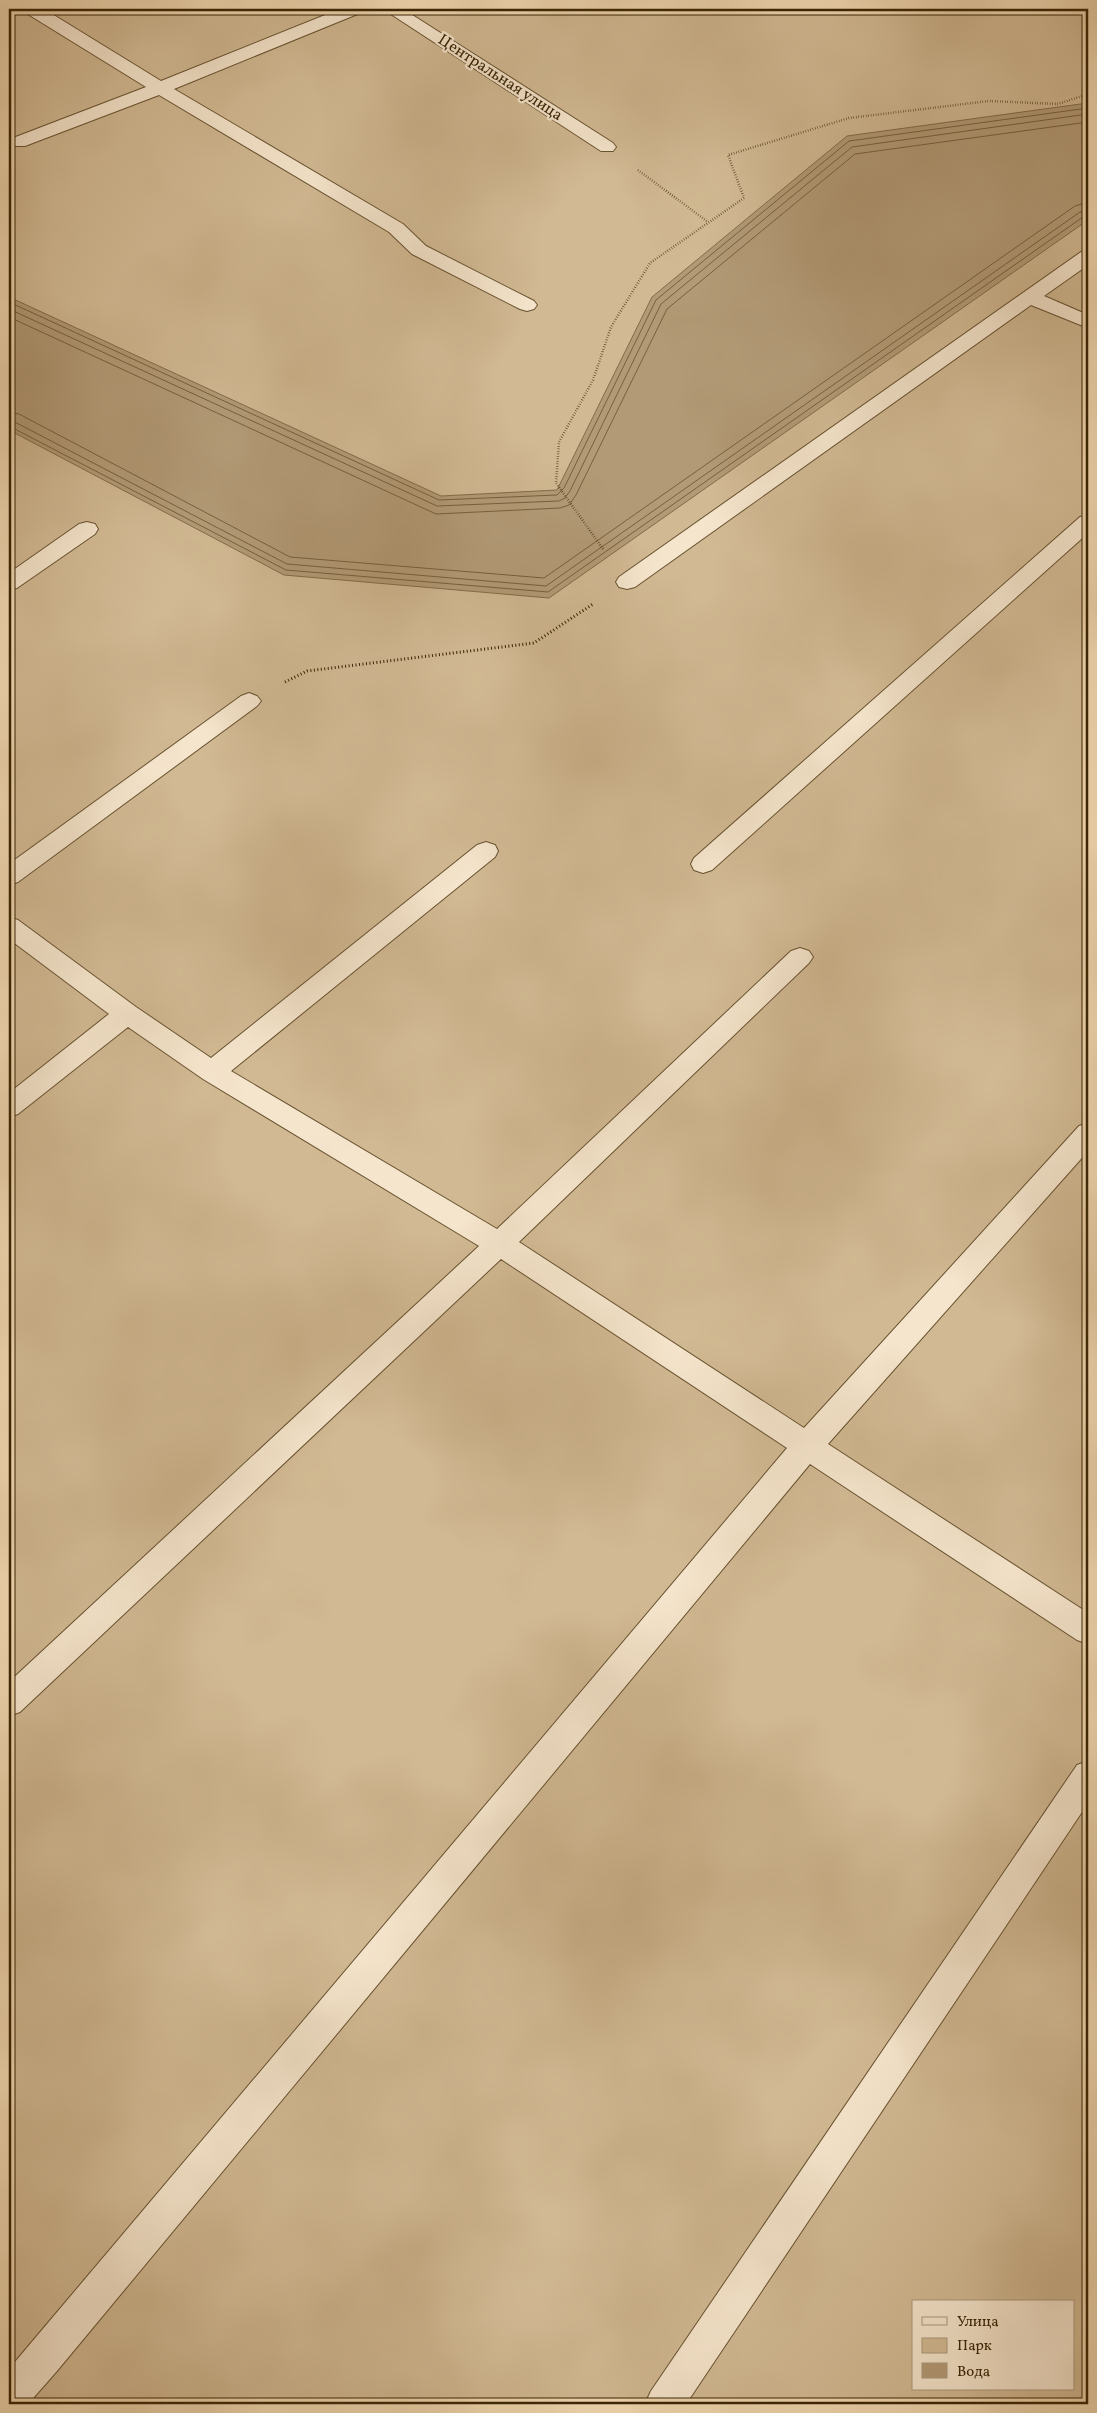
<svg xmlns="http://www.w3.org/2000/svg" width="1097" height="2413" font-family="Vollkorn,serif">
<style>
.green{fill:#d1b993;stroke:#856f4c;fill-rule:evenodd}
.water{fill:#b29a76;stroke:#826b49}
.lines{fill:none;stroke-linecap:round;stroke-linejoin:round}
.shore{stroke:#76603e;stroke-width:1}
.minor-casing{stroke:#675230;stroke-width:2}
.path-far1{stroke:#392505;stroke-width:2.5;stroke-dasharray:0.5 2;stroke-linecap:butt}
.path{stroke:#392505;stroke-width:3;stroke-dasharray:1 2.5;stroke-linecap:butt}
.minor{fill:#f5e5cc;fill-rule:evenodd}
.labels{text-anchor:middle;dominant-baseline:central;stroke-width:4.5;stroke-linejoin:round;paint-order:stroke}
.far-street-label{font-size:16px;fill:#392505;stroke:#f5e5cc}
</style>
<rect width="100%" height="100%" fill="#f0d7b0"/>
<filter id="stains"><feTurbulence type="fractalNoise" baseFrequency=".004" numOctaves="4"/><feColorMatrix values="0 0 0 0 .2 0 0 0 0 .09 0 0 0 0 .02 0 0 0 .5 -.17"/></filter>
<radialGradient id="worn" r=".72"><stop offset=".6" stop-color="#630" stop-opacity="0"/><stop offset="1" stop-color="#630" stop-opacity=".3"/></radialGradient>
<path class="green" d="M 9,9 L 1088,9 L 1088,2404 L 9,2404 ZM 913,2302 L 1073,2302 L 1073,2389 L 913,2389 Z"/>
<path class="water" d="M 1088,103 L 1088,220 L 549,598 L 284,575 L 9,430 L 9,297 L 441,496 L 557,490 L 652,297 L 847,136 Z"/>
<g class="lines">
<path class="shore" d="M 9,302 L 439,500 L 557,495 L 564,488 L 656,300 L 849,141 L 1088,108
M 9,309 L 437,506 L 559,501 L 565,498 L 570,491 L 661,304 L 852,147 L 1088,114
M 9,317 L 436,514 L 560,508 L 569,505 L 576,495 L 667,309 L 855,154 L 1088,122
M 9,412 L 19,414 L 290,557 L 544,578 L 1075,206 L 1088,202
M 9,419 L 287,564 L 546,586 L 1080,212 L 1088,210
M 9,426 L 286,570 L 548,592 L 1083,217 L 1088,216"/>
<defs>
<path id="minor" d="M 23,9 L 44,9 L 161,81 L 340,9 L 362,9 L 360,13 L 174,89 L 403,224 L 426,246 L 534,301 L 537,305 L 534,309 L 527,311 L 520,309 L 412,254 L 389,232 L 159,95 L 25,146 L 13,146 L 10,142 L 13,138 L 146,87 L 26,13 Z
M 383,9 L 403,9 L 613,143 L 616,147 L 613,151 L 601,151 Z
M 1088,250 L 1088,265 L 1044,296 L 1088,315 L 1088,328 L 1031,305 L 635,587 L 627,589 L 619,587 L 616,582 L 619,577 L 1081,252 Z
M 1088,515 L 1088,533 L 712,870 L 703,873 L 694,870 L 691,864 L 694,858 L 1080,517 Z
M 87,522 L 95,524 L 98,529 L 95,534 L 17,588 L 9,590 L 9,573 L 79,524 Z
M 249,693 L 257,696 L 261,701 L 257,706 L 18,882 L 9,885 L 9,864 L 241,696 Z
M 486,842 L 495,845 L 498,851 L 495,857 L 231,1071 L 497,1229 L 791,951 L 800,948 L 809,951 L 813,957 L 809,963 L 519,1242 L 804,1428 L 1079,1126 L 1088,1123 L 1088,1151 L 828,1444 L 1088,1613 L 1088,1644 L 1077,1640 L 810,1464 L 57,2371 L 28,2404 L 9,2404 L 9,2369 L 787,1448 L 501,1259 L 20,1712 L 9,1716 L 9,1682 L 479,1246 L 203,1079 L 128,1027 L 18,1114 L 9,1117 L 9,1093 L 109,1014 L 9,939 L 9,917 L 18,920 L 136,1007 L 211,1058 L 477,845 Z
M 1088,1761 L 1088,1803 L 686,2404 L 645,2404 L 651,2391 L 1077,1765 Z"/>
</defs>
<use href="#minor" class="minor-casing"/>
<path class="path-far1" d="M 638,170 L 708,222
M 603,549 L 556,483 L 559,442 L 593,380 L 611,327 L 650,263 L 744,198 L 728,155 L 849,118 L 989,101 L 1058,104 L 1088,94"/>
<path class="path" d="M 285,682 L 307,671 L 534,643 L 593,604"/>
<use href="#minor" class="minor"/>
</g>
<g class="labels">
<g class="far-street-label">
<text transform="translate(500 78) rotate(33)">Центральная улица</text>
</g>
</g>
<rect width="1097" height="2413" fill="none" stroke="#f0d7b0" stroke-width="30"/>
<rect x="10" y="10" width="1077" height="2393" fill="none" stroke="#392505" stroke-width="2.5"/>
<rect x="15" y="15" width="1067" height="2383" fill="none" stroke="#392505"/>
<rect x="912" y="2300" width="162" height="90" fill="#f5e5cc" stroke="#aa987c"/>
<rect x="922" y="2317" width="25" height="8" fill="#f5e5cc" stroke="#aa987c"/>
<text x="957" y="2326" font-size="15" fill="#392505">Улица</text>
<rect x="922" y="2338" width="25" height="15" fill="#d1b993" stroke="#aa987c"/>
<text x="957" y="2350" font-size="15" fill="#392505">Парк</text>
<rect x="922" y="2363" width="25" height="15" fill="#b29a76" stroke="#aa987c"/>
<text x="957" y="2376" font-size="15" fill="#392505">Вода</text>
<rect width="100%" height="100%" filter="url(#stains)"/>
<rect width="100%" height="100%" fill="url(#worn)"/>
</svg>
